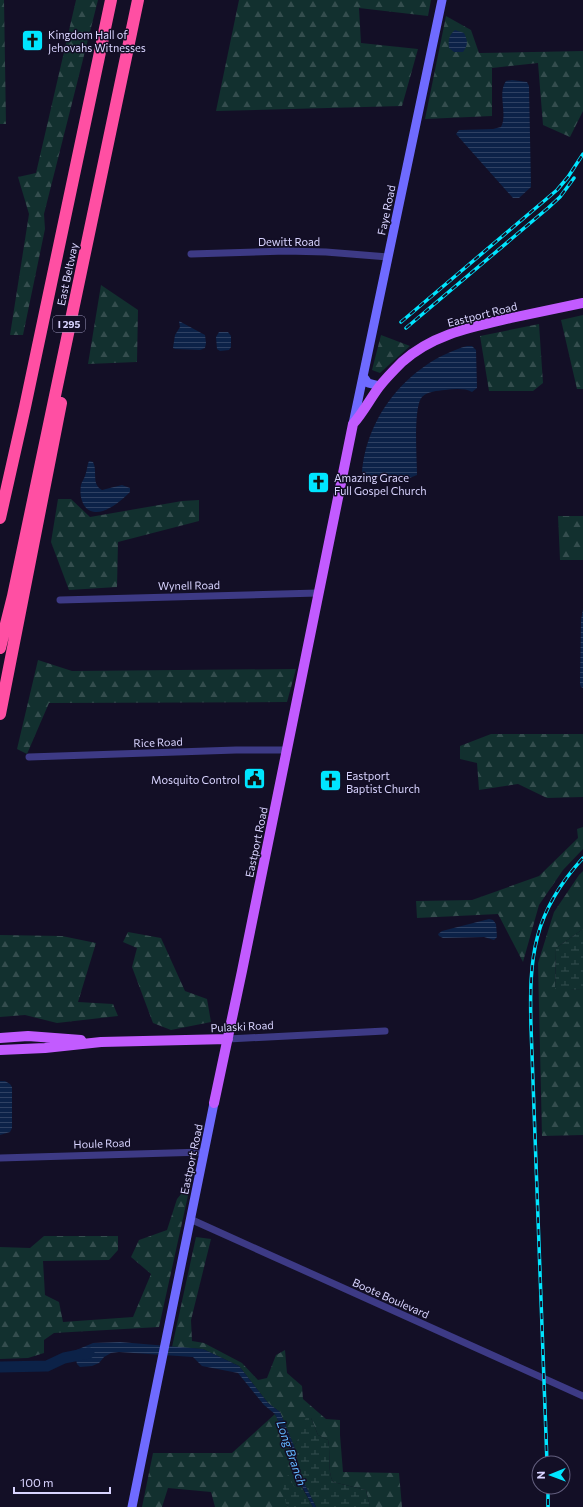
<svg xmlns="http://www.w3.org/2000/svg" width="583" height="1507" font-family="Commissioner,sans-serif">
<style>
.forest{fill:url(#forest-firs)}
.wetland{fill:url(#wetland-marsh)}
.water{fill:url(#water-rules)}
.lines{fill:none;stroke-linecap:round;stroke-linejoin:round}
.river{stroke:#0c2248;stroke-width:11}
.street{stroke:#3d3a85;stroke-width:7}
.secondary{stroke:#6f6bff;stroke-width:9}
.primary{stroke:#c25bff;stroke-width:10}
.highway{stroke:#ff4fa3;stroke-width:12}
.rail-casing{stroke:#00e5ff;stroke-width:3.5}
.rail{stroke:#130f26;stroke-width:2;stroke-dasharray:6;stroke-linecap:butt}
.labels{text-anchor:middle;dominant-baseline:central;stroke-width:3;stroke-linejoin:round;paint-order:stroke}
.shield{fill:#130f26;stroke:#9e99be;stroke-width:1}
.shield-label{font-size:10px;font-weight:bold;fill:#d9d4ff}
.poi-label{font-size:11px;fill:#d9d4ff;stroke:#130f26;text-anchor:start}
.street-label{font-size:11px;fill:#d9d4ff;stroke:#130f26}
.water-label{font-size:12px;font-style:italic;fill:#62b6ff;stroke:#130f26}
</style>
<defs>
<pattern id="forest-firs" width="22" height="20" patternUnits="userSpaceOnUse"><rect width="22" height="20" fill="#12302f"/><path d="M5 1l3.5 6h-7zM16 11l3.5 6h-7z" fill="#344d4e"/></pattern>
<pattern id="wetland-marsh" width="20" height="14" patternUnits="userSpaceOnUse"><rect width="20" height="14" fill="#12302f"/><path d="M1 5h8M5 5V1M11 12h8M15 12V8" fill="none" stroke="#344d4e"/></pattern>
<pattern id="water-rules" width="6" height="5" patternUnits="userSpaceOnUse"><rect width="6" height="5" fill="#0c2248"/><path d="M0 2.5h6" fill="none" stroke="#2f4163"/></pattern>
</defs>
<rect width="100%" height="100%" fill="#130f26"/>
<path class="forest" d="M 0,0 L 4,0 L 6,124 L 0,124 Z
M 76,0 L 98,0 L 44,214 L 45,229 L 23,335 L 10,335 L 29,214 L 18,177 L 36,173 Z
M 239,0 L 431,0 L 428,16 L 359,8 L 361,43 L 418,49 L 402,106 L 216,111 Z
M 446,16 L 471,30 L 479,53 L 583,51 L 583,111 L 570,137 L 543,125 L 538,63 L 492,68 L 492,116 L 425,119 Z
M 101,285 L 138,310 L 137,362 L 88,364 Z
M 583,315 L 583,389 L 577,389 L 561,320 Z
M 539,324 L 543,383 L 533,391 L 489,391 L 480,336 Z
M 381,335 L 410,346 L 380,373 L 372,370 Z
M 58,499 L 71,499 L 90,517 L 182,501 L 199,500 L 199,521 L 118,542 L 117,587 L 69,590 L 51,542 Z
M 558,516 L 583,516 L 583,560 L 560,560 Z
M 38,660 L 72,671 L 296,669 L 287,702 L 49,703 L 27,754 L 17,749 Z
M 491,734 L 583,734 L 583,797 L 547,798 L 518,784 L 479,790 L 477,763 L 460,759 L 460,746 Z
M 583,827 L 583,849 L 563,870 L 539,905 L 523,962 L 498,914 L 417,918 L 416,901 L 472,900 L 539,876 L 578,838 L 577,829 Z
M 583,871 L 583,929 L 556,948 L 555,988 L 583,990 L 583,1135 L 542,1136 L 538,963 L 554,912 L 579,875 Z
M 128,932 L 161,938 L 185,991 L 207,999 L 211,1022 L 171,1030 L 153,1023 L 132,967 L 137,948 L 123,942 Z
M 0,935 L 62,936 L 96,943 L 78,1002 L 113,1004 L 118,1016 L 57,1023 L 25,1015 L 0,1017 Z
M 191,1182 L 159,1327 L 54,1333 L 44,1340 L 44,1353 L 28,1358 L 0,1359 L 0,1247 L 30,1248 L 44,1236 L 118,1236 L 118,1250 L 109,1260 L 43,1261 L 45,1295 L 59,1302 L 63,1322 L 133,1317 L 151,1274 L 131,1257 L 139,1240 L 167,1230 L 177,1199 Z
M 196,1237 L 211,1239 L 191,1320 L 192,1341 L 204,1343 L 242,1363 L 258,1380 L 267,1378 L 276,1355 L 285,1350 L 287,1373 L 302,1386 L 303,1399 L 326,1419 L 340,1420 L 340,1435 L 343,1472 L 399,1473 L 402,1507 L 370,1507 L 366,1490 L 333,1482 C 327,1471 331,1454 328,1440 L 318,1435 L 311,1418 L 294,1446 L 280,1412 L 268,1403 L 239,1366 L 203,1349 L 172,1347 Z
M 275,1414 L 295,1457 L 296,1473 L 299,1482 L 297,1492 L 286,1504 L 289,1507 L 215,1507 L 211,1492 L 168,1488 L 162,1507 L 142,1507 L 153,1453 L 232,1453 Z"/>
<path class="wetland" d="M 583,929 L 583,990 L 555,989 L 556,948 Z
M 306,1418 L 311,1418 L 318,1435 L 328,1440 C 331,1453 327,1471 333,1482 L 366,1490 L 370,1507 L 316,1507 L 301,1477 L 294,1446 L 298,1439 L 296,1431 Z
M 289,1475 L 296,1491 L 299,1482 L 313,1507 L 289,1507 L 286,1504 L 281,1478 Z"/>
<path class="water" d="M 455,30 L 464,33 C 468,41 468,45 463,52 L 454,52 L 449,48 C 448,40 449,35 455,30 Z
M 512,80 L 527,82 L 529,86 L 531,187 L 519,198 L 513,198 L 456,134 L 459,130 L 493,129 L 501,127 C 508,113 497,94 506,81 Z
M 179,321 L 205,335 L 206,343 L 205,348 L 200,350 L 175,349 L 173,348 L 175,335 L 180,327 Z
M 219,332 L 228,332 L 231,336 L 231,347 L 229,350 L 220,351 L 217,349 L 216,337 Z
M 467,346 L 472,346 L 476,350 L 477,388 L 472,392 C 465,388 454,389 445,390 C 437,391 428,391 422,397 C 413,407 417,460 417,475 L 407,479 L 366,476 L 362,474 C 366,414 411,362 467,346 Z
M 89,461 L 93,462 C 98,472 91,484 102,490 L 122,485 L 130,488 L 130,492 C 122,500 107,513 95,512 C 82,511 79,495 81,485 C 82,481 84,479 85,476 C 87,471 87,465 89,461 Z
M 583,609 L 583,688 L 581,687 L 580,684 L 581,620 Z
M 489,919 L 493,920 L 496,924 L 497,937 L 494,940 L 484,937 L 443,938 L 439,936 L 438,934 L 442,931 Z
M 0,1081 L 5,1081 L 10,1084 L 12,1087 L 12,1128 L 10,1132 L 0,1135 Z
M 120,1342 L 203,1349 L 239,1366 L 268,1403 L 280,1412 L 294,1446 L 301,1477 L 316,1507 L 313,1507 L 297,1477 L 295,1457 L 275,1414 L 264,1405 L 238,1373 L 202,1366 L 193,1357 L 119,1352 L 111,1353 L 104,1357 L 99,1363 L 92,1366 L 80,1367 L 77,1364 L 74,1351 L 93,1343 Z"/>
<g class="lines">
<path class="river" d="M 0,1367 L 47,1366 L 64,1358 L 89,1353"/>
<path class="street" d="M 191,254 L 286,251 L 326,252 L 388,257
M 60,600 L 318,593
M 29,757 L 236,750 L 287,750
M 228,1039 L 385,1031
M 0,1158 L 204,1152
M 190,1219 L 583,1396"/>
<path class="secondary" d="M 363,376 L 368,383 L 380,386
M 353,424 L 442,0
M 132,1507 L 214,1103"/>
<path class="primary" d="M 0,1038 L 28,1036 L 81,1040
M 0,1050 L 45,1048 L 101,1042 L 228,1039
M 214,1103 L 242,971 L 353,424 C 363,413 370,399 379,387 C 386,378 394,370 402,362 C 433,334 472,327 511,318 C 535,313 559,308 583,303"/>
<path class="highway" d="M 0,518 L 25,407 L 111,0
M 0,648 L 13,596 L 138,0
M 0,714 L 61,403"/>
<defs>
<path id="rail" d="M 401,322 L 557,190 L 568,177 L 583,154
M 406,328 L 548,208 L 560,197 L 574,178
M 547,1463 L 531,1027 C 529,956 533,913 583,858
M 548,1487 L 548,1507"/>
</defs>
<use href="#rail" class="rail-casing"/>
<use href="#rail" class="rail"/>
</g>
<defs>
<symbol id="church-square" viewBox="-11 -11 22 22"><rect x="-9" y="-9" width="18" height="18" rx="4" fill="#00e5ff" stroke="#130f26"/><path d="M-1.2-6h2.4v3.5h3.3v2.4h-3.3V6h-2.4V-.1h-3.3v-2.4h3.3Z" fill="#111"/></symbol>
<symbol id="civic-square" viewBox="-11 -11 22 22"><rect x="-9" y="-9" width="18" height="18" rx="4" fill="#00e5ff" stroke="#130f26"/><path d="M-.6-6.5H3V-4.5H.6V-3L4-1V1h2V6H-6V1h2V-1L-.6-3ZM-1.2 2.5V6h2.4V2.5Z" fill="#111"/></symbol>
</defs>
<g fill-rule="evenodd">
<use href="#church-square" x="20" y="28" width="25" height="25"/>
<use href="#church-square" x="306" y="470" width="25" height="25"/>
<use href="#civic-square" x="242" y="766" width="25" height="25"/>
<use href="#church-square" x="318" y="768" width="25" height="25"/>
</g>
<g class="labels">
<rect class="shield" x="53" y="316" width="32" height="16" rx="3"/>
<g class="shield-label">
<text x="69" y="324">I 295</text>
</g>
<g class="poi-label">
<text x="48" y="34">Kingdom Hall of<tspan x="48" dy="13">Jehovahs Witnesses</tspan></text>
<text x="334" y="477">Amazing Grace<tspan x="334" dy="13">Full Gospel Church</tspan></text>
<text x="346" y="775">Eastport<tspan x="346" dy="13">Baptist Church</tspan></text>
<text x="240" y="779" text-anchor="end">Mosquito Control</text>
</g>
<g class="street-label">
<text transform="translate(386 210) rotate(-78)">Faye Road</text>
<text x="289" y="241">Dewitt Road</text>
<text transform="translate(67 274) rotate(-78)">East Beltway</text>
<text transform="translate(482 314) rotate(-14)">Eastport Road</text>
<text transform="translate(189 585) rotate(-1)">Wynell Road</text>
<text transform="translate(158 742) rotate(-2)">Rice Road</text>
<text transform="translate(256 842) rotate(-78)">Eastport Road</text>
<text transform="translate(242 1026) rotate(-3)">Pulaski Road</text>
<text transform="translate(102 1143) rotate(-2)">Houle Road</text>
<text transform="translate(191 1159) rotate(-78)">Eastport Road</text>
<text transform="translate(391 1298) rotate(24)">Boote Boulevard</text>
</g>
<g class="water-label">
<text transform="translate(292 1453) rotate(71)">Long Branch</text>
</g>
</g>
<g transform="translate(551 1475) rotate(269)"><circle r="19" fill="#130f26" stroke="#625e7d"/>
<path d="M0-3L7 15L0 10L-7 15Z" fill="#00e5ff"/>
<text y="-6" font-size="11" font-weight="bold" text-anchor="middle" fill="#d9d4ff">N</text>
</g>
<path d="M14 1487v6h96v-6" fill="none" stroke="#d9d4ff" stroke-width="2"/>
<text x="20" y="1487" font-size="12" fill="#d9d4ff" stroke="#130f26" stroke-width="3" paint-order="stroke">100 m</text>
</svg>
